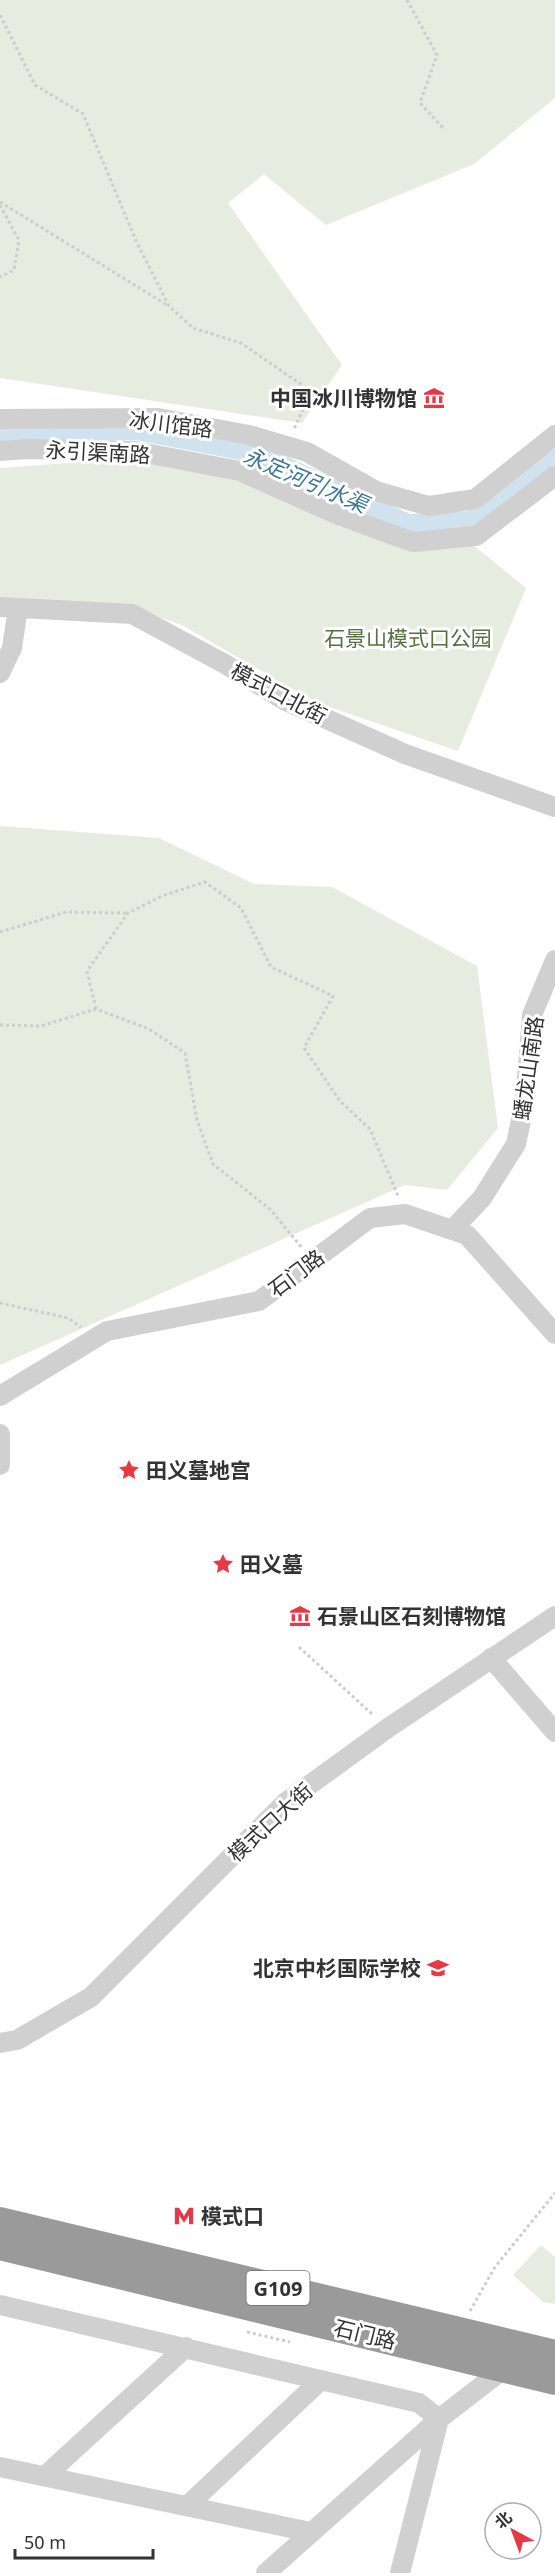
<svg xmlns="http://www.w3.org/2000/svg" width="555" height="2573" font-family="'Noto Sans','Noto Sans SC',sans-serif">
<style>
.green{fill:#e6ecdf}
.lines{fill:none;stroke-linecap:round;stroke-linejoin:round}
.canal{stroke:#cfe2ee;stroke-width:20}
.path{stroke:#cdcdcd;stroke-width:3;stroke-dasharray:3 3;stroke-linecap:butt}
.minor{stroke:#d0d0d0;stroke-width:20}
.highway{stroke:#9a9a9a;stroke-width:30}
.labels{text-anchor:middle;dominant-baseline:central;stroke-width:6;stroke-linejoin:round;paint-order:stroke}
.shield{fill:#fff;stroke:#707070;stroke-width:1.5}
.shield-label{font-size:20px;font-weight:bold;fill:#333}
.poi-label{font-size:21px;font-weight:bold;fill:#333;stroke:#fff;text-anchor:start}
.street-label{font-size:21px;fill:#333;stroke:#fff}
.park-label{font-size:21px;fill:#56703f;stroke:#fff}
.water-label{font-size:22px;font-style:italic;fill:#3f7597;stroke:#fff}
</style>
<rect width="100%" height="100%" fill="#fff"/>
<path class="green" d="M 0,0 L 555,0 L 555,98 L 474,164 L 326,225 L 264,174 L 228,203 L 342,365 L 302,423 L 0,378 Z
M 134,458 L 242,480 L 340,527 L 406,548 L 473,545 L 526,588 L 458,751 L 315,702 L 182,625 L 132,608 L 0,600 L 0,468 Z
M 0,826 L 159,838 L 254,884 L 332,887 L 477,966 L 498,1128 L 447,1190 L 405,1185 L 0,1365 Z
M 541,2245 L 555,2257 L 555,2304 L 543,2302 L 513,2275 Z"/>
<g class="lines">
<path class="canal" d="M 0,433 L 136,430 L 256,453 L 408,524 L 470,521 L 555,459"/>
<path class="path" d="M 407,0 L 437,55 L 420,103 L 445,130
M 0,15 L 35,85 L 83,114 L 137,243 L 169,306 L 193,328 L 241,343 L 305,387 L 306,403 L 294,429
M 0,202 L 167,305
M 0,205 L 19,240 L 14,270 L 0,277
M 0,932 L 66,912 L 128,913
M 96,1009 L 87,971 L 128,913 L 162,896 L 205,882 L 241,908 L 271,967 L 333,996 L 304,1048 L 340,1101 L 370,1129 L 398,1196
M 0,1025 L 41,1026 L 96,1009 L 149,1029 L 185,1053 L 197,1120 L 213,1164 L 271,1210 L 302,1248
M 0,1303 L 68,1318 L 81,1327
M 299,1647 L 373,1715
M 470,2311 L 495,2267 L 555,2193
M 247,2332 L 290,2342"/>
<path class="minor" d="M 0,419 L 158,418 L 249,435 L 307,452 L 376,491 L 429,506 L 475,499 L 555,435
M 0,451 L 27,449 L 135,451 L 240,471 L 338,515 L 413,542 L 476,536 L 555,476
M 0,607 L 132,614 L 225,664 L 284,700 L 405,754 L 555,807
M 0,673 L 12,648 L 18,608
M 453,1229 L 482,1198 L 516,1144 L 525,1102 L 532,1015 L 555,960
M 0,1396 L 107,1331 L 259,1301 L 370,1218 L 405,1214 L 467,1235 L 555,1334
M 0,1434 L 0,1465
M 491,1658 L 555,1732
M 0,2043 L 17,2040 L 91,1997 L 286,1802 L 388,1728 L 555,1616
M 0,2305 L 419,2403 L 439,2419 L 400,2573
M 0,2467 L 310,2532
M 45,2476 L 186,2347
M 187,2506 L 321,2380
M 266,2573 L 439,2419 L 505,2368 L 510,2362"/>
<path class="highway" d="M 0,2222 L 555,2355
M 0,2245 L 555,2380"/>
</g>
<defs>
<symbol id="museum-bare" viewBox="-9 -9 18 18"><path d="M0-6L6-3V-2H-6V-3ZM-5-1h2V3h-2ZM-1-1h2V3h-2ZM3-1h2V3H3ZM-6 4H6V6H-6Z" fill="#e63946" stroke="#fff" stroke-width="2.5" paint-order="stroke"/></symbol>
<symbol id="sight-bare" viewBox="-9 -9 18 18"><path d="M0-6L1.8-2.2L6-1.7L2.9 1.2L3.7 5.4L0 3.3L-3.7 5.4L-2.9 1.2L-6-1.7L-1.8-2.2Z" fill="#e63946" stroke="#fff" stroke-width="2.5" paint-order="stroke"/></symbol>
<symbol id="school-bare" viewBox="-9 -9 18 18"><path d="M0-5L7-2L0 1L-7-2ZM-4 1L0 2.5L4 1V4Q0 6-4 4Z" fill="#e63946" stroke="#fff" stroke-width="2.5" paint-order="stroke"/></symbol>
<symbol id="metro-bare" viewBox="-9 -9 18 18"><path d="M-5.5 5V-5H-3L0 0L3-5H5.5V5H3V-.5L0 4L-3-.5V5Z" fill="#e63946" stroke="#fff" stroke-width="2.5" paint-order="stroke"/></symbol>
</defs>
<g fill-rule="evenodd">
<use href="#museum-bare" x="419" y="383" width="30" height="30"/>
<use href="#sight-bare" x="114" y="1455" width="30" height="30"/>
<use href="#sight-bare" x="208" y="1549" width="30" height="30"/>
<use href="#museum-bare" x="285" y="1601" width="30" height="30"/>
<use href="#school-bare" x="423" y="1953" width="30" height="30"/>
<use href="#metro-bare" x="169" y="2201" width="30" height="30"/>
</g>
<g class="labels">
<rect class="shield" x="246.5" y="2271" width="63" height="34" rx="4.5"/>
<g class="shield-label">
<text x="278" y="2288">G109</text>
</g>
<g class="poi-label">
<text x="417" y="398" text-anchor="end">中国冰川博物馆</text>
<text x="146" y="1470">田义墓地宫</text>
<text x="240" y="1564">田义墓</text>
<text x="317" y="1616">石景山区石刻博物馆</text>
<text x="421" y="1968" text-anchor="end">北京中杉国际学校</text>
<text x="201" y="2216">模式口</text>
</g>
<g class="street-label">
<text transform="translate(171 424) rotate(7)">冰川馆路</text>
<text transform="translate(98 452) rotate(3)">永引渠南路</text>
<text transform="translate(279 693) rotate(28)">模式口北街</text>
<text transform="translate(528 1068) rotate(-82)">蟠龙山南路</text>
<text transform="translate(296 1273) rotate(-37)">石门路</text>
<text transform="translate(270 1822) rotate(-42)">模式口大街</text>
<text transform="translate(365 2334) rotate(14)">石门路</text>
</g>
<g class="park-label">
<text x="408" y="638">石景山模式口公园</text>
</g>
<g class="water-label">
<text transform="translate(306 479) rotate(23)">永定河引水渠</text>
</g>
</g>
<g transform="translate(513 2531) rotate(319)"><circle r="28" fill="#ffffff" stroke="#adadad" stroke-width="1.5"/>
<path d="M0-4.5L10 22L0 15L-10 22Z" fill="#e63946"/>
<text y="-9" font-size="16" font-weight="bold" text-anchor="middle" fill="#333333">北</text>
</g>
<path d="M15 2549v9h138v-9" fill="none" stroke="#333333" stroke-width="3"/>
<text x="24" y="2549" font-size="18" fill="#333333" stroke="#ffffff" stroke-width="4.5" paint-order="stroke">50 m</text>
</svg>
